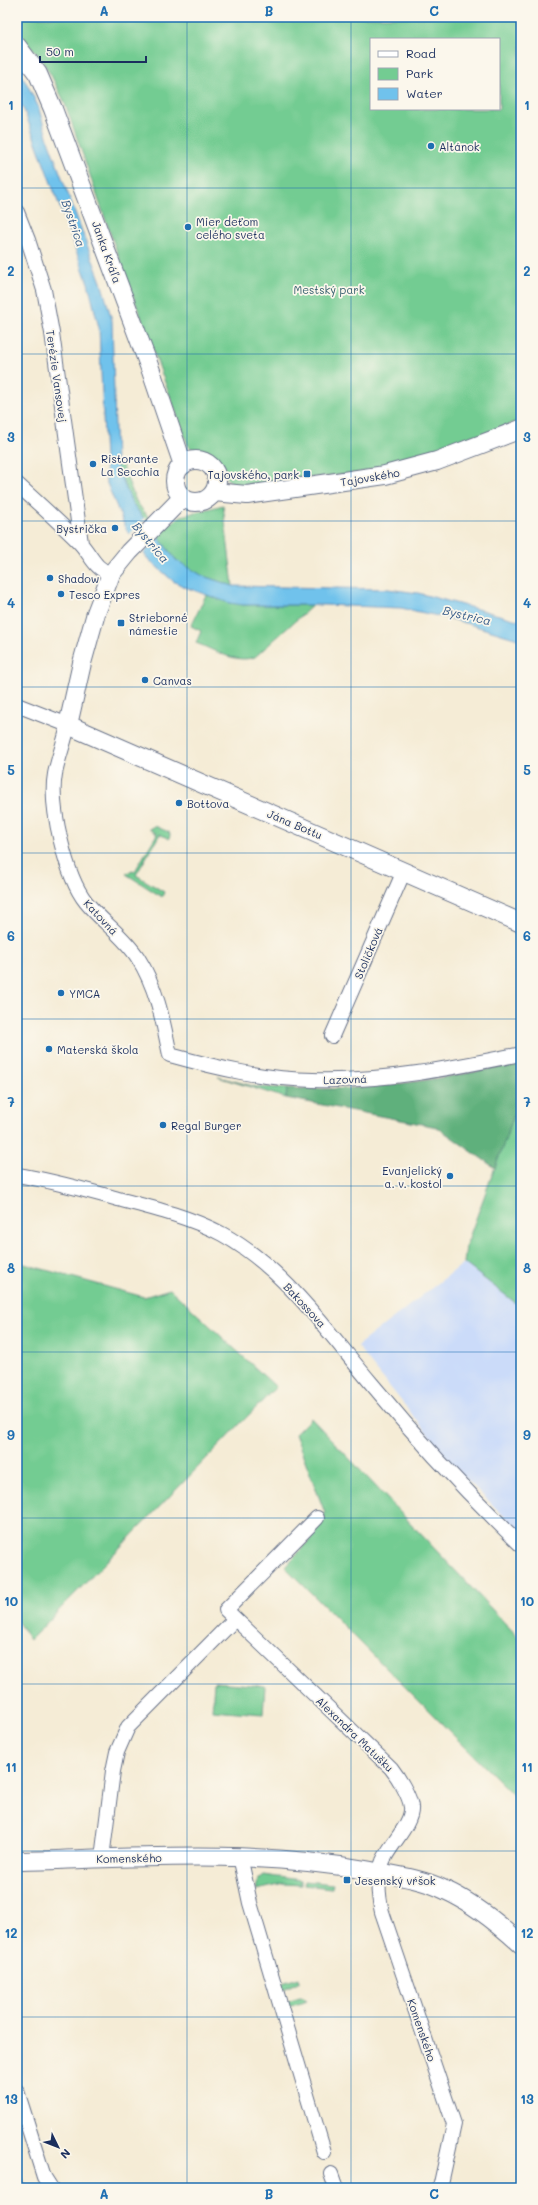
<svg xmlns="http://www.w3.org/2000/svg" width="538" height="2205" font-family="Mali,sans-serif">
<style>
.built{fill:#cbdbf9}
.green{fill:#73cc92;stroke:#477e78;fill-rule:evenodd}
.forest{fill:#5eb07c;stroke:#3c706d}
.water{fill:#70c2ec;stroke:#4678a5}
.pier{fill:#f5ecd6}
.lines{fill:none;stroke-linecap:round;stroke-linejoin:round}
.minor-casing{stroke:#677188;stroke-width:16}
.tertiary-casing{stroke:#677188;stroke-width:20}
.minor{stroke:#fff;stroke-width:14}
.tertiary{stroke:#fff;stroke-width:18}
.grid{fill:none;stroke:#1f6fb2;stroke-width:1;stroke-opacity:0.55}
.poi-dot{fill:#1f6fb2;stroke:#fbf7ec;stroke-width:1.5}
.labels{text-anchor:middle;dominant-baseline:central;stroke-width:3.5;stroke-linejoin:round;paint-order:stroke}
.poi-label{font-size:11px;fill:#1b2f5e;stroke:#fbf7ec;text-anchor:start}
.street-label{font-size:11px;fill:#1b2f5e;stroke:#fbf7ec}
.park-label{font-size:11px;fill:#355e6e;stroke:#fbf7ec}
.water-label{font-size:12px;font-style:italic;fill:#355b89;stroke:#fbf7ec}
.neatline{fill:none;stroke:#1f6fb2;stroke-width:1.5}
.grid-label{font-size:13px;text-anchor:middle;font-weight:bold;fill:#1f6fb2}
</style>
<rect width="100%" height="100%" fill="#fbf7ec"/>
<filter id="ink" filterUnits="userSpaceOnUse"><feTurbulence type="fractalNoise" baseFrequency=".025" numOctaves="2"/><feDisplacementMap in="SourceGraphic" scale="8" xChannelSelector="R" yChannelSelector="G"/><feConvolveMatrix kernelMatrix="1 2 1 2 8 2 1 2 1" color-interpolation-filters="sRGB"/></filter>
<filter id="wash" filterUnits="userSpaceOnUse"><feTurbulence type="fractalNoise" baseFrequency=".012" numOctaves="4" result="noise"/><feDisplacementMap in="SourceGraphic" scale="16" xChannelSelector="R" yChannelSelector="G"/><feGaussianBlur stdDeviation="0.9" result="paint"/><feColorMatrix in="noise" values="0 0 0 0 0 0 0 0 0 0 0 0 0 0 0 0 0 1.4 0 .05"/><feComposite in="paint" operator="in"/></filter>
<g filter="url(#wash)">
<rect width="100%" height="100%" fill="#f5ecd6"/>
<path class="built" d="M 464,1263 L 521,1307 L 521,1533 L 457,1470 L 357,1346 Z"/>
<path class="green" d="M 17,17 L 521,17 L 521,420 L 448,450 L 358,473 L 237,486 C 222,478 223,470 211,462 C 203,455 195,453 188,445 L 113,241 L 64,101 L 51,75 L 38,55 L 17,33 ZM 371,39 L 499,39 L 499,109 L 371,109 Z
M 116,465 L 122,465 L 136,501 L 159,532 L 181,516 L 223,505 L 233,586 L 203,576 L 176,560 L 132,503 Z
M 206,595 L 243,605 L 313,605 L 255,657 C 235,664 215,650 196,643 L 201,631 L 191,626 Z
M 154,826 L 169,832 L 170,835 L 169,839 L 160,834 L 136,875 L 164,892 L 162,897 L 126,874 L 132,870 L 135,871 L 157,834 L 149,829 Z
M 218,1077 L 257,1087 L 287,1088 L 286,1098 Z
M 521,1114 L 521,1307 L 464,1263 L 466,1246 L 514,1115 Z
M 17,1262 L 144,1297 L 170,1289 L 276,1387 L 30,1640 L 17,1621 Z
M 311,1418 L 521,1640 L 521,1803 L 285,1567 L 315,1534 L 325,1513 L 295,1434 Z
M 214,1682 L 265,1686 L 263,1714 L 212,1710 Z
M 263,1875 L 301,1880 L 301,1885 L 284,1884 L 256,1890 L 258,1879 Z
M 305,1881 L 333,1884 L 332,1888 L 304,1885 Z
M 299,1978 L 300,1981 L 284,1989 L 278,1984 Z
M 300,1997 L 307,2001 L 285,2008 L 287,2001 Z"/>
<path class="forest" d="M 521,1063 L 521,1114 L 514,1115 L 495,1168 L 437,1127 L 286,1098 L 287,1088 C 366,1093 444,1078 521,1063 Z
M 17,2158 L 26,2188 L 17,2188 Z"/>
<path class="water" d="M 17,70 L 27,84 L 38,106 L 49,143 L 101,282 L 112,320 L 116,465 L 132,503 L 176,560 L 203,576 L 233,586 L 388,589 L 418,593 L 521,621 L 521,640 L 452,619 L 401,608 L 324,605 L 243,605 L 229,603 L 185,587 L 173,581 L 148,559 L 126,529 L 106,481 L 99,328 L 88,283 L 24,110 L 17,98 Z"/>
<path class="pier" d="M 145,517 L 159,536 L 142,555 L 128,536 Z"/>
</g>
<g filter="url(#ink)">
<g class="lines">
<defs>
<path id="minor" d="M 17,212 L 28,240 L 44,290 L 52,333 L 81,543
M 17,484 C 38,503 59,522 79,542 C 91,554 94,569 111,574
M 17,705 L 68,725 C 65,741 58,758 55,774 C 49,806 66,877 86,902 C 102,922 124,936 138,958 C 157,988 163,1021 170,1055 C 217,1068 264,1079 313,1080 C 383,1082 453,1068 521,1054
M 332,1036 L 404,871
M 17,1175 C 51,1180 85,1190 118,1199 C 153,1208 190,1217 222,1234 C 285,1269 326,1330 371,1383 C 418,1440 468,1494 521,1545
M 317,1518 L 226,1610 L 391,1768 C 398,1777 410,1796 411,1807 C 413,1823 389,1846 383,1861 C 376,1877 378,1895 382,1912 L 454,2124 L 440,2188
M 240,1856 L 250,1903 L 324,2152
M 102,1858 L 113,1771 L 117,1752 L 128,1727 L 235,1619
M 17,2091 L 44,2177 L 51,2188
M 331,2174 L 336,2188"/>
<path id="tertiary" d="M 17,46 L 38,74 L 53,109 L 151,371 L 183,465
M175 481a21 21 0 1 1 42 0a21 21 0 1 1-42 0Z
M 214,492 L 247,495 L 385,475 L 437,461 L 521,429
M 183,497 L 129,552 L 111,574 L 96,613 L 82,663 L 68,725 L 521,923
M 17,1861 C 135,1858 249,1849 366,1870 C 392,1875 421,1878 445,1890 C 472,1902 499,1924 521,1944"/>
</defs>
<use href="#minor" class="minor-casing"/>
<use href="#tertiary" class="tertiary-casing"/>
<use href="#minor" class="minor"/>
<use href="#tertiary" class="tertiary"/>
</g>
</g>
<path class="grid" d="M 187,17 L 187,2188M 351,17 L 351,2188M 17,188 L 521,188M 17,354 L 521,354M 17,521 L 521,521M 17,687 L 521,687M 17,853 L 521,853M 17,1019 L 521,1019M 17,1186 L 521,1186M 17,1352 L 521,1352M 17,1518 L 521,1518M 17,1684 L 521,1684M 17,1851 L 521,1851M 17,2017 L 521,2017"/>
<g class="poi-dot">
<circle cx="431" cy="146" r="4"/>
<circle cx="188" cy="227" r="4"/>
<circle cx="93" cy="464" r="4"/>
<rect x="303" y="470" width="8" height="8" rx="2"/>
<circle cx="115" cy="528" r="4"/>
<circle cx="50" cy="578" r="4"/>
<circle cx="61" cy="594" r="4"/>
<rect x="117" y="619" width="8" height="8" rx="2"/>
<circle cx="145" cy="680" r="4"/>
<circle cx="179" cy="803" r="4"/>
<circle cx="61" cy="993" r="4"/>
<circle cx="49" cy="1049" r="4"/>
<circle cx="163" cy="1125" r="4"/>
<circle cx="450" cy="1176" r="4"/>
<rect x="343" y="1876" width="8" height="8" rx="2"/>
</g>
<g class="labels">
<g class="poi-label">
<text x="439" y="146">Altánok</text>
<text x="196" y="221">Mier deťom<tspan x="196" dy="13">celého sveta</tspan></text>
<text x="101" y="458">Ristorante<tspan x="101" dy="13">La Secchia</tspan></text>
<text x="299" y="474" text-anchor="end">Tajovského, park</text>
<text x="107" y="528" text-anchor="end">Bystrička</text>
<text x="58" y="578">Shadow</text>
<text x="69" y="594">Tesco Expres</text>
<text x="129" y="617">Strieborné<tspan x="129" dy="13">námestie</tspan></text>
<text x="153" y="680">Canvas</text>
<text x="187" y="803">Bottova</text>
<text x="69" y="993">YMCA</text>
<text x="57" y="1049">Materská škola</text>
<text x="171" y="1125">Regal Burger</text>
<text x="442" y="1170" text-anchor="end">Evanjelický<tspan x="442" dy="13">a. v. kostol</tspan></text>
<text x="355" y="1880">Jesenský vŕšok</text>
</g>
<g class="street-label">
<text transform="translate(107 252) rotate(70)">Janka Kráľa</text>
<text transform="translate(57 376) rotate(82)">Terézie Vansovej</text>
<text transform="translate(370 477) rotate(-10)">Tajovského</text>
<text transform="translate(295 824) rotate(23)">Jána Bottu</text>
<text transform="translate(101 917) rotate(47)">Katovná</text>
<text transform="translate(368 953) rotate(-67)">Stoličková</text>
<text transform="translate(345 1079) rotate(-2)">Lazovná</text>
<text transform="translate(305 1305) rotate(47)">Bakossova</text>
<text transform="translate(355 1734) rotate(44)">Alexandra Matušku</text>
<text transform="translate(129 1858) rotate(-1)">Komenského</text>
<text transform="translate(422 2030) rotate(71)">Komenského</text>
</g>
<g class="park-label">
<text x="329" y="289">Mestský park</text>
</g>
<g class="water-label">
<text transform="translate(74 223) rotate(71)">Bystrica</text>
<text transform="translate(151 542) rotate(50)">Bystrica</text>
<text transform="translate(467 615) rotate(13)">Bystrica</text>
</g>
</g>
<rect width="538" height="2205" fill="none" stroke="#fbf7ec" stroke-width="44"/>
<rect x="370" y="38" width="130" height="72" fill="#fbf7ec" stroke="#a1a7b3"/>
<rect x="378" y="51" width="20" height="6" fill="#ffffff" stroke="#a1a7b3"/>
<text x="406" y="58" font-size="12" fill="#1b2f5e">Road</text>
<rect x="378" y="68" width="20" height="12" fill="#73cc92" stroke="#a1a7b3"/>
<text x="406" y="78" font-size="12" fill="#1b2f5e">Park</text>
<rect x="378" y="88" width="20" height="12" fill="#70c2ec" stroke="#a1a7b3"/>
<text x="406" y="98" font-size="12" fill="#1b2f5e">Water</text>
<g transform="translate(58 2147) rotate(133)" stroke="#fbf7ec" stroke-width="3" paint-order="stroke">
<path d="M0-3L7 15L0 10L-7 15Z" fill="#1b2f5e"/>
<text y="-6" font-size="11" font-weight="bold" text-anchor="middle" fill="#1b2f5e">N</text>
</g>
<path d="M40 56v6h106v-6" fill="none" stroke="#1b2f5e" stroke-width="2"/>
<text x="46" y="56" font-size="12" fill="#1b2f5e" stroke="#fbf7ec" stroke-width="3" paint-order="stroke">50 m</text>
<rect x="22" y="22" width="494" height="2161" class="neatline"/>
<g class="grid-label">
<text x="104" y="16">A</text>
<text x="269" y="16">B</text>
<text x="434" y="16">C</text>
<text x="11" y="110">1</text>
<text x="527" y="110">1</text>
<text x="11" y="276">2</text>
<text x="527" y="276">2</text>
<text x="11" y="442">3</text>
<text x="527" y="442">3</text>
<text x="11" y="608">4</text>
<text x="527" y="608">4</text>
<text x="11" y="775">5</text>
<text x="527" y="775">5</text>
<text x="11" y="941">6</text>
<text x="527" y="941">6</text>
<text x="11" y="1107">7</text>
<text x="527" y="1107">7</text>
<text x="11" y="1273">8</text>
<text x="527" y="1273">8</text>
<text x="11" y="1440">9</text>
<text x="527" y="1440">9</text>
<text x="11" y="1606">10</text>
<text x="527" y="1606">10</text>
<text x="11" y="1772">11</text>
<text x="527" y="1772">11</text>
<text x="11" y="1938">12</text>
<text x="527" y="1938">12</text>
<text x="11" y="2104">13</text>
<text x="527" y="2104">13</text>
<text x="104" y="2199">A</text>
<text x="269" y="2199">B</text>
<text x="434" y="2199">C</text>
</g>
</svg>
